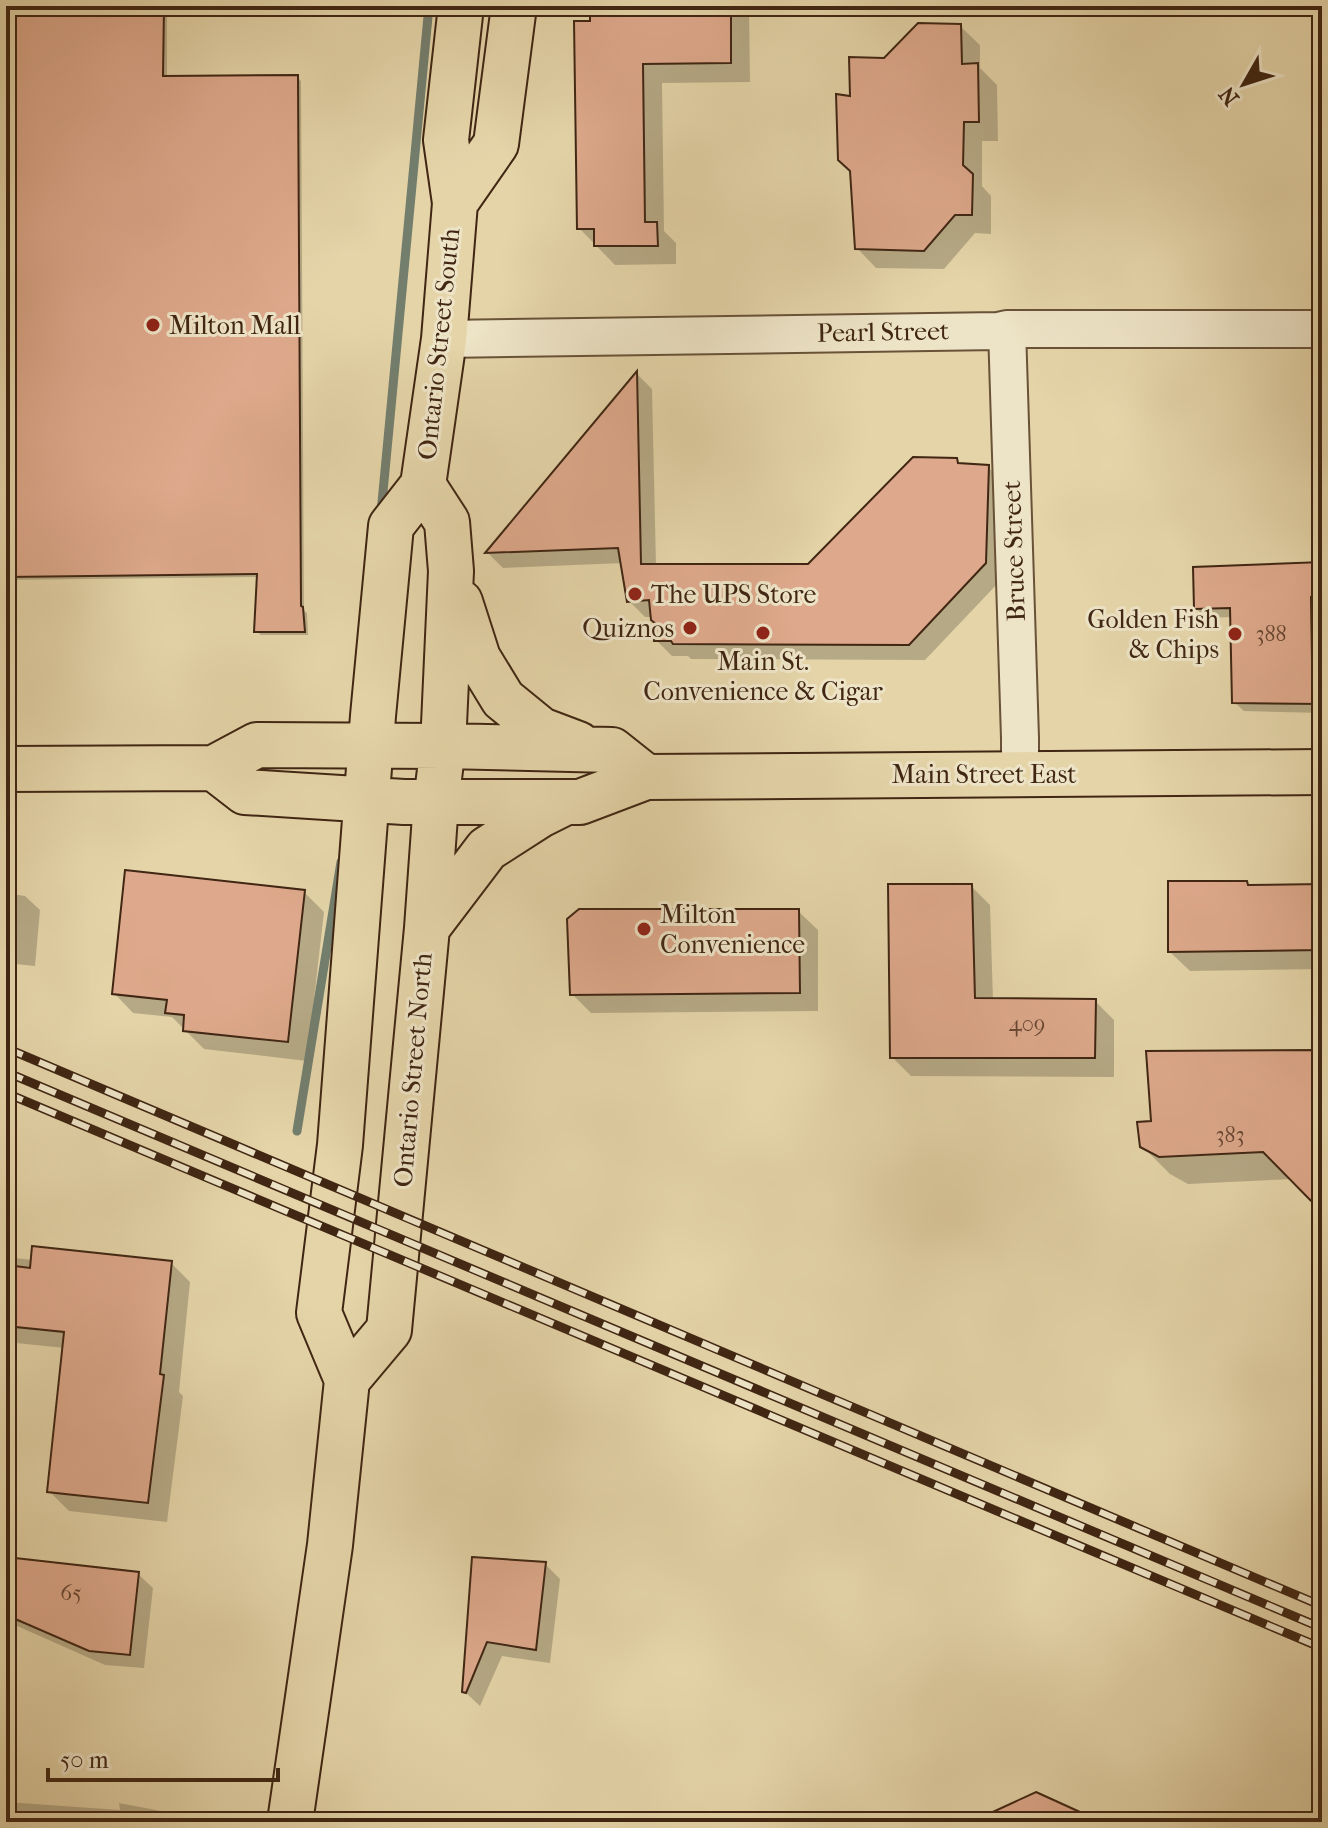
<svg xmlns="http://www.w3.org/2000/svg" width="1328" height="1828" font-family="'IM FELL French Canon',serif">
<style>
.shadow{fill:#0003}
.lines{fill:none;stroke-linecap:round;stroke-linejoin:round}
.stream{stroke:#737e6d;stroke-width:9}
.building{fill:#dda88b;stroke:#402613;stroke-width:2}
.minor-casing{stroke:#695238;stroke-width:40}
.major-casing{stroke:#402613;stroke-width:48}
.minor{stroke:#ede3c6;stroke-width:36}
.major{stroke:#e4d4a8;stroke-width:44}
.rail-casing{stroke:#402613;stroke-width:9}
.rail{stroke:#ede3c6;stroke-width:6;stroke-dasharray:18;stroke-linecap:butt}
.poi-dot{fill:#8f2418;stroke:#ede3c6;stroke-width:3}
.labels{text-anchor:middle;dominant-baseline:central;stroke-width:6;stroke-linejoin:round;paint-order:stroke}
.number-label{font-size:22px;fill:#674631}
.poi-label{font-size:26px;fill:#402613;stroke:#ede3c6;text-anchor:start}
.street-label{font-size:26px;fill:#402613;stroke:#ede3c6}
</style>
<rect width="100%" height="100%" fill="#e4d4a8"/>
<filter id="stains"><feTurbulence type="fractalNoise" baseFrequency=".0025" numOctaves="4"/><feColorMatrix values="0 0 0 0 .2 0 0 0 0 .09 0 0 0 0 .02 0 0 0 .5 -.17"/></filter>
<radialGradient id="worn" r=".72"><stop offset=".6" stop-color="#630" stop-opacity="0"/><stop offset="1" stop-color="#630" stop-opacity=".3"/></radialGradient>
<path class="shadow" d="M 6,6 L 167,6 L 167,78 L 297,77 L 301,81 L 304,611 L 307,613 L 308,635 L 261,635 L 256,631 L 259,577 L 6,580 Z
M 592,6 L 749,6 L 750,82 L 662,83 L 664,231 L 676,243 L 676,264 L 615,265 L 579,228 Z
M 960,26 L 980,45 L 980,68 L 997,85 L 998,141 L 982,141 L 982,186 L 991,196 L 991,234 L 975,233 L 944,269 L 876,268 L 857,248 L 852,98 L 885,60 Z
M 637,374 L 652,389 L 656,566 L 809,566 L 956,460 L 961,466 L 988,467 L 1004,483 L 1001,580 L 925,660 L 691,659 L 688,656 L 672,656 L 656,640 L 658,624 L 652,617 L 645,617 L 629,601 L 623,563 L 503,568 L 488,553 Z
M 1322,564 L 1322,606 L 1319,606 L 1322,713 L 1244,711 L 1234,702 L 1232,617 L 1205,618 L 1196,608 Z
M 971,886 L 990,905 L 993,1000 L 1095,1001 L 1114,1020 L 1114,1077 L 911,1076 L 892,1057 Z
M 1322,886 L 1322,969 L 1190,971 L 1170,952 L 1250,887 Z
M 304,892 L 324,912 L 307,1061 L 204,1049 L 172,1017 L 133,1013 L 114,993 Z
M 6,893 L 25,896 L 40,910 L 35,966 L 6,963 Z
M 798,911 L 818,930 L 818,1011 L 591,1013 L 572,994 Z
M 1322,1052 L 1322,1209 L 1292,1179 L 1188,1184 L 1170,1174 L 1142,1146 L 1153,1122 Z
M 6,1257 L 33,1260 L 171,1263 L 190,1282 L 179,1392 L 183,1396 L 167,1522 L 69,1511 L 49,1491 L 65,1348 L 6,1342 Z
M 6,1559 L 138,1574 L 153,1588 L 144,1668 L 105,1665 L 6,1621 Z
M 473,1559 L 545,1564 L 560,1579 L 550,1663 L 502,1656 L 480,1706 L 464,1691 Z
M 6,1802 L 120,1810 L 119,1803 L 161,1811 L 166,1816 L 165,1822 L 6,1822 Z"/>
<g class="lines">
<path class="stream" d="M 381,513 L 429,6
M 297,1131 L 341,862"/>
</g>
<path class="building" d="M 6,6 L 164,6 L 163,76 L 298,75 L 301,606 L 303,607 L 305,632 L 254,632 L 257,574 L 6,577 Z
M 590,6 L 731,6 L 731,63 L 643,64 L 645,222 L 657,222 L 658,246 L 594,246 L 594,229 L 577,229 L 574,21 L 590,21 Z
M 918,23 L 961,24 L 962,64 L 978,63 L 979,122 L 964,122 L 963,165 L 973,174 L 972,215 L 955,215 L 924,251 L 855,249 L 850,171 L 838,160 L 836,94 L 850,96 L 849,57 L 884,58 Z
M 637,371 L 641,564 L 808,564 L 913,457 L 957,458 L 958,463 L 989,465 L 986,563 L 909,645 L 673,644 L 671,641 L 654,641 L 656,624 L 651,620 L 649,600 L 627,602 L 618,548 L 485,553 Z
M 1322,562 L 1322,597 L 1311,597 L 1312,659 L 1322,659 L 1322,704 L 1232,703 L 1230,608 L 1194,609 L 1193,567 Z
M 125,870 L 305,890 L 288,1042 L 183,1031 L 184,1015 L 165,1013 L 167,1000 L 112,994 Z
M 1168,881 L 1247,881 L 1248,885 L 1322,884 L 1322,950 L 1168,952 Z
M 888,884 L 972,884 L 975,998 L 1096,999 L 1095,1058 L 890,1058 Z
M 579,909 L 799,909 L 800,993 L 570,995 L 567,919 Z
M 1322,1050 L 1322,1212 L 1263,1152 L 1159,1157 L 1140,1147 L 1137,1122 L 1151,1121 L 1146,1051 Z
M 32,1246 L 172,1261 L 160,1374 L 164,1375 L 148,1503 L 47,1492 L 64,1332 L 6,1326 L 6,1265 L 30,1268 Z
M 6,1557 L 139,1572 L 130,1655 L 89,1651 L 6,1615 Z
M 472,1557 L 546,1562 L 536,1650 L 487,1642 L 466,1693 L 462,1692 Z
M 1036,1792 L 1102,1822 L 971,1822 Z"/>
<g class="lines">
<defs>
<path id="minor" d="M 1007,329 L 1020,738 L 1020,774
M 444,339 L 998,331 L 1007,329 L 1322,329"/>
<path id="major" d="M 455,203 L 496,144 L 514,6
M 460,602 L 478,658 L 503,699 L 541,730 L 578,744
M 214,768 L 245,792 L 404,802 L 580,802 L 646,777 L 1322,772
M 6,769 L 214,768 L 257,745 L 443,746 L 612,750 L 646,777
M 427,928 L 487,849 L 540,815 L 564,803
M 347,1380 L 389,1330 L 427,928 L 436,802 L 443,746 L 451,571 L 447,522 L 423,485
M 290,1822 L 330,1545 L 347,1380 L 319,1313 L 340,1145 L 373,716 L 391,526 L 423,485 L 444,339 L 455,203 L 446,140 L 461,6"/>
</defs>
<use href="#minor" class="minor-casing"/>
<use href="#major" class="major-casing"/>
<use href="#minor" class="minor"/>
<use href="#major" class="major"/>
<defs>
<path id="rail" d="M 6,1048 L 1322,1606
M 6,1072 L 1322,1628
M 6,1093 L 1322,1648"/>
</defs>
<use href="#rail" class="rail-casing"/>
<use href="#rail" class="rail"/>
</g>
<g class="poi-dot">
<circle cx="153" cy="325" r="8"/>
<circle cx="635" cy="594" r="8"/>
<circle cx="690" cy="628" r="8"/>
<circle cx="763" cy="633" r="8"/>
<circle cx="1235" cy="634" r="8"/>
<circle cx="644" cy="929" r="8"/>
</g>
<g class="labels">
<g class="number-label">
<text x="1271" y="634">388</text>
<text x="1027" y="1024">409</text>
<text x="1230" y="1135">383</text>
<text x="71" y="1593">65</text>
</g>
<g class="poi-label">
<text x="169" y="325">Milton Mall</text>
<text x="651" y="594">The UPS Store</text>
<text x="1219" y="619" text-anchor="end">Golden Fish<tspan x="1219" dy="30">&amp; Chips</tspan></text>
<text x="674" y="628" text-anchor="end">Quiznos</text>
<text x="763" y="661" text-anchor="middle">Main St.<tspan x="763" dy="30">Convenience &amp; Cigar</tspan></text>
<text x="660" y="914">Milton<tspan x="660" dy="30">Convenience</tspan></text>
</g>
<g class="street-label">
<text transform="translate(883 332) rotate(-1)">Pearl Street</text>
<text transform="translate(439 344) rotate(-84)">Ontario Street South</text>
<text transform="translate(1014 551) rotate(-92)">Bruce Street</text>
<text x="984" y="774">Main Street East</text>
<text transform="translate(413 1070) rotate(-85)">Ontario Street North</text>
</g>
</g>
<rect width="1328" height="1828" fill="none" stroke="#e4d4a8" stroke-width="32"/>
<rect x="8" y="8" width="1312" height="1812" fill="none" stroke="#402613" stroke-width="4"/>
<rect x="16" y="16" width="1296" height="1796" fill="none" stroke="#402613" stroke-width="2"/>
<g transform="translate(1244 84) rotate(231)" stroke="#ede3c6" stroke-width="6" paint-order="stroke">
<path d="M0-6L14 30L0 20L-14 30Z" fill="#402613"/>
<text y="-12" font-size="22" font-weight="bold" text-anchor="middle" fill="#402613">N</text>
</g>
<path d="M48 1768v12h230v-12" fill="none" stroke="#402613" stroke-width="4"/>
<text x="60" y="1768" font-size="24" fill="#402613" stroke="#ede3c6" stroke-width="6" paint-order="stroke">50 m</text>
<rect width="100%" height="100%" filter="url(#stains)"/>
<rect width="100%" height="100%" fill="url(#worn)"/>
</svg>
